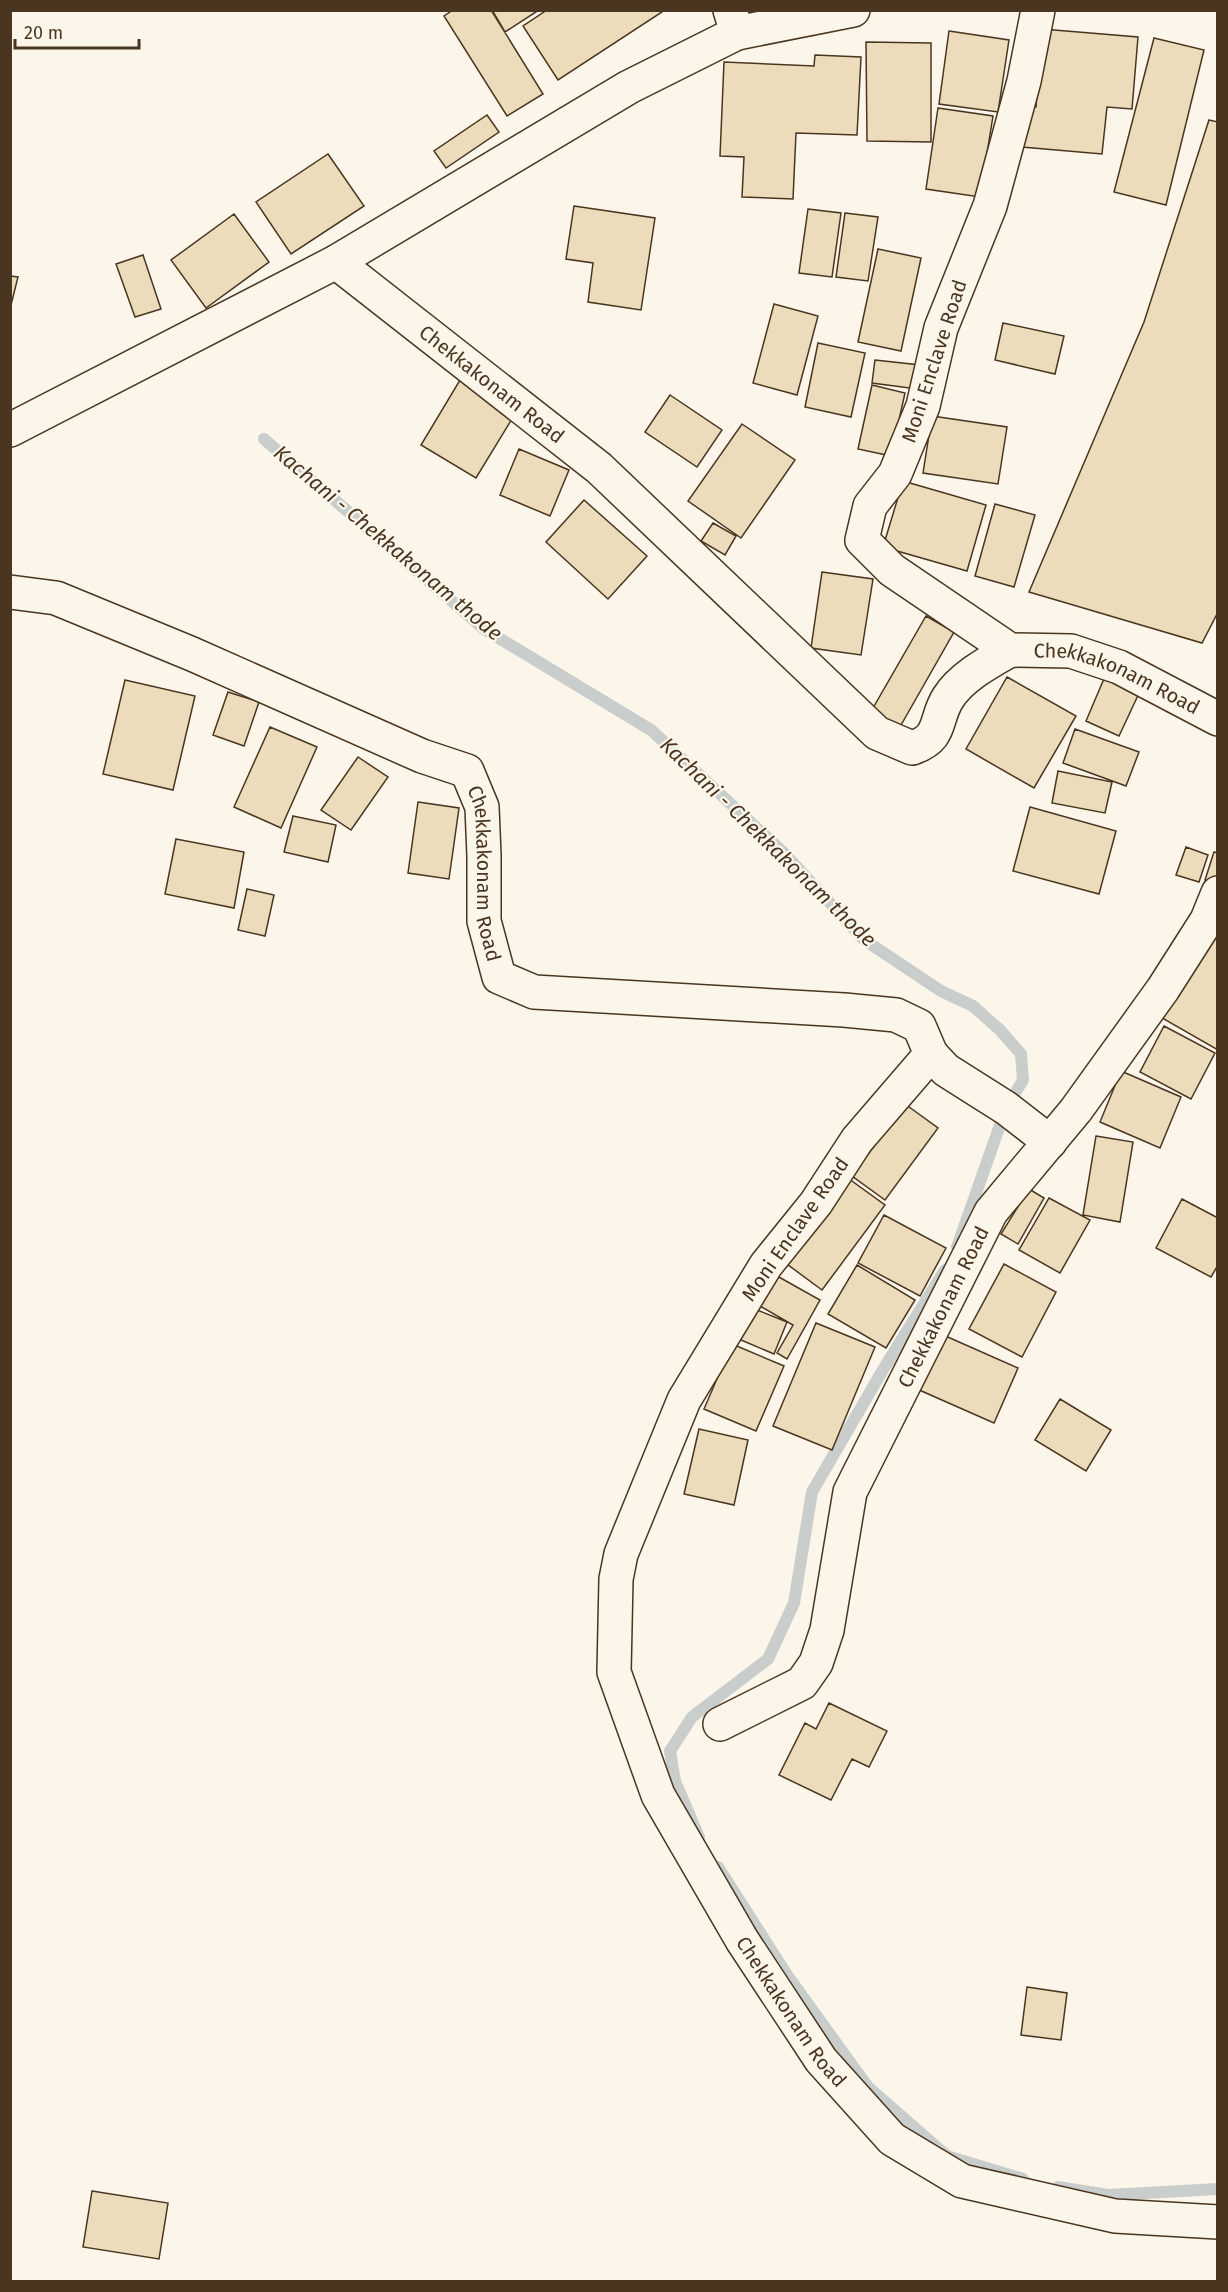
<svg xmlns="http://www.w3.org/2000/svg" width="1228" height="2292" font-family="'Fira Sans',sans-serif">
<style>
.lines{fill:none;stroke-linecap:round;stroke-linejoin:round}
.stream{stroke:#c9cecd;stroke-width:12}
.building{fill:#ecdcbc;stroke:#4a3520;stroke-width:1.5}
.minor-casing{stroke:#4a3520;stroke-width:36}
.major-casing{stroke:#4a3520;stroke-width:36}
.minor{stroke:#fbf6e9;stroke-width:33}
.major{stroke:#fbf6e9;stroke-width:33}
.labels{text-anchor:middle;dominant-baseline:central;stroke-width:4.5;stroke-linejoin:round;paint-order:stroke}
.street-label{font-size:20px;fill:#4a3520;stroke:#fbf6e9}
.water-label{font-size:21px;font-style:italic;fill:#4a3520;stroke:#fbf6e9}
</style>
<rect width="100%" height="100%" fill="#fbf6e9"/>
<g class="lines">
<path class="stream" d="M 264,439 L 484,629 L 651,730 L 785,854 L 863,939 L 941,991 L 973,1006 L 1000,1030 L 1021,1054 L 1023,1080 L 1006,1108 L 957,1247
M 699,1837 L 675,1781 L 670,1751 L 692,1717 L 768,1659 L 794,1603 L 812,1492 L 884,1368 L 945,1270
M 718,1867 L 787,1975 L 868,2087 L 947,2156 L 1023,2179
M 1058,2187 L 1108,2195 L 1218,2189"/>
</g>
<path class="building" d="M 453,10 L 491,10 L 543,94 L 507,116 L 444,16 Z
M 492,10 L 539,10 L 505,32 Z
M 547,10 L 661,10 L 662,12 L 558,80 L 523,26 Z
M 1042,29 L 1138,37 L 1132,109 L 1107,107 L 1102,154 L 1022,147 L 1025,106 L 1036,107 Z
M 949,31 L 1009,40 L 998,112 L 939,104 Z
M 1154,38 L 1204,50 L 1166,205 L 1114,192 Z
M 866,42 L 931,43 L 931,142 L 867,141 Z
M 815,55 L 861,57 L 857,135 L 796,133 L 793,199 L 742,197 L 744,157 L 720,156 L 724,62 L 814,66 Z
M 938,108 L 993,116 L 980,197 L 926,189 Z
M 487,115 L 499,132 L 446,168 L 434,151 Z
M 1209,120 L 1218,122 L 1218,612 L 1202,643 L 1029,592 L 1144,322 Z
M 328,154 L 364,206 L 291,254 L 256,202 Z
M 574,206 L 655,218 L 641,310 L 588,302 L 593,263 L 566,259 Z
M 808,209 L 841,213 L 832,277 L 799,273 Z
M 845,213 L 878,217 L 868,281 L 836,277 Z
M 234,214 L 269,262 L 206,308 L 171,260 Z
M 878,249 L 921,258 L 901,351 L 858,342 Z
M 143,255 L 161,309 L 135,317 L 116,264 Z
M 10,276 L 18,277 L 10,309 Z
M 774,304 L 818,316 L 797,395 L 753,383 Z
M 1003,323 L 1064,336 L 1055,374 L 995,360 Z
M 818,343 L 865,353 L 851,417 L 805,407 Z
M 875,360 L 920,365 L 917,389 L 872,383 Z
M 463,375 L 518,409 L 476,478 L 421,445 Z
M 872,385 L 905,393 L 891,456 L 858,449 Z
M 670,395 L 722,430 L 697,467 L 645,432 Z
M 932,416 L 1007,427 L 998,484 L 923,473 Z
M 742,424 L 795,460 L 741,538 L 688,501 Z
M 519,449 L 569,470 L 550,516 L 500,495 Z
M 903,481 L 986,505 L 967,571 L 883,547 Z
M 584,500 L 647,556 L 608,599 L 546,542 Z
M 995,504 L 1035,515 L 1014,587 L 975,576 Z
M 713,523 L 736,536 L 725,555 L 701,541 Z
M 822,572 L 873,579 L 861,655 L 811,648 Z
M 926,616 L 954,632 L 897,732 L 869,715 Z
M 1106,674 L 1141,689 L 1119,736 L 1086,721 Z
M 1007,677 L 1076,716 L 1034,788 L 966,749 Z
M 125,680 L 195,696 L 173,790 L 103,774 Z
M 228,692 L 259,702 L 244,746 L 213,735 Z
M 270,727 L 317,747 L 281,828 L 234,807 Z
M 1075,729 L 1139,752 L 1126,786 L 1063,763 Z
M 358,757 L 388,777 L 351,830 L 321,810 Z
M 1058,771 L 1112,782 L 1105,813 L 1052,803 Z
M 418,802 L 459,808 L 449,879 L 408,873 Z
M 1030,807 L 1116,831 L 1099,894 L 1013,871 Z
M 293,816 L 336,825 L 328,862 L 284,852 Z
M 176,839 L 244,852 L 234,908 L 165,894 Z
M 1186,847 L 1208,855 L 1199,882 L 1176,875 Z
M 1214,852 L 1218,853 L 1218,884 L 1205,880 Z
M 247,889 L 274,895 L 265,936 L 238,930 Z
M 1207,931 L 1218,937 L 1218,1050 L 1157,1015 Z
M 1164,1026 L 1215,1053 L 1191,1099 L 1140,1072 Z
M 1121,1071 L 1181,1097 L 1160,1148 L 1100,1122 Z
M 905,1104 L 938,1128 L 885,1200 L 852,1176 Z
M 1096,1136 L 1133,1142 L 1120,1222 L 1083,1215 Z
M 838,1171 L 885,1205 L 822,1290 L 776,1256 Z
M 1029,1189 L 1044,1198 L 1018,1244 L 1001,1234 Z
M 1049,1198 L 1090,1220 L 1060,1273 L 1019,1250 Z
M 1182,1199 L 1218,1218 L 1218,1265 L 1211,1277 L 1156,1248 Z
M 884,1215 L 946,1248 L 920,1296 L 858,1263 Z
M 1004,1264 L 1056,1292 L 1022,1357 L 969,1329 Z
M 857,1265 L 915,1300 L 886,1348 L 828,1314 Z
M 770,1272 L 820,1300 L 787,1359 L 777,1353 L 793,1325 L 753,1302 Z
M 747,1306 L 787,1322 L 774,1354 L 734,1337 Z
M 816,1323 L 875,1347 L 832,1450 L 773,1426 Z
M 941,1334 L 1018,1368 L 994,1423 L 917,1389 Z
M 732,1344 L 784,1366 L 756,1431 L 704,1409 Z
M 1060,1399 L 1111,1430 L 1086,1471 L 1035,1440 Z
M 699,1429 L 748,1440 L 734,1505 L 684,1494 Z
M 829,1703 L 887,1731 L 869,1767 L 852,1759 L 831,1800 L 779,1775 L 805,1723 L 816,1729 Z
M 1027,1987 L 1067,1993 L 1061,2040 L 1021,2035 Z
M 92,2191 L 168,2203 L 159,2259 L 83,2247 Z"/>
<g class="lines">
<defs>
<g id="minor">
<path d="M 730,10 L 737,33"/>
<path id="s1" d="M 1038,10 L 1024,81 L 990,206 L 941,328 L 923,406 L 895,474 L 870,506 L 862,540 L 892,570 L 1010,650 L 1071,651 L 1119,667 L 1218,719"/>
<path id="s2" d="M 336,262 L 599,468 L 877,733 L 912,748 C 943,738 934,720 948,698 C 961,677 989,662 1010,650"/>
<path id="s3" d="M 10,592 L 56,598 L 192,654 L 422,756 L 467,771 L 482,807 L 484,856 L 484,921 L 499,977 L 534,992 L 844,1010 L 896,1015 L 919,1026 L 931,1054"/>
<path id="s4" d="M 1050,1142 L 1006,1108 L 946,1070 L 931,1054 L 857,1140 L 816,1203 L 766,1265 L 684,1400 L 621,1554 L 616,1579 L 614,1672 L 658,1795 L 742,1940 L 821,2060 L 892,2139 L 962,2181 L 1115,2216 L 1218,2222"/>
<path id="s5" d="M 720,1724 L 802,1683 L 816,1663 L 827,1630 L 850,1492 L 991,1212 L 1076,1110 L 1163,989 L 1207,920 L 1218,893"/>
</g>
<path id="major" d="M 10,430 L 336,262 L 629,87 L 737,33 L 853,10"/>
</defs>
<use href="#minor" class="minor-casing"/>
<use href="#major" class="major-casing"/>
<use href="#minor" class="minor"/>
<use href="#major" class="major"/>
</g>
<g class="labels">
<g class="street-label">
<text transform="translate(934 361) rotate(-72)">Moni Enclave Road</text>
<text stroke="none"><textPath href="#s2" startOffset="198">Chekkakonam Road</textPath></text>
<text stroke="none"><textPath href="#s1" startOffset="860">Chekkakonam Road</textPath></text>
<text stroke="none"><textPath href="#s3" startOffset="598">Chekkakonam Road</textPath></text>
<text transform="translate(795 1229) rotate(-55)">Moni Enclave Road</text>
<text stroke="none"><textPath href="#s5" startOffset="498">Chekkakonam Road</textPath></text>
<text stroke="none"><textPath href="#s4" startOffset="1245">Chekkakonam Road</textPath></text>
</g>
<g class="water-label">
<text transform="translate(388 543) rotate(40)">Kachani - Chekkakonam thode</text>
<text transform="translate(768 842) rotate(44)">Kachani - Chekkakonam thode</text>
</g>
</g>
<rect width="1228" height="2292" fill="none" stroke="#4a3520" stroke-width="24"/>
<path d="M15 39v9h124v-9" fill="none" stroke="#4a3520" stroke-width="3"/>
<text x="24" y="39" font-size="18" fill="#4a3520" stroke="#fbf6e9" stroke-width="4.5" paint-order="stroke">20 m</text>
</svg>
